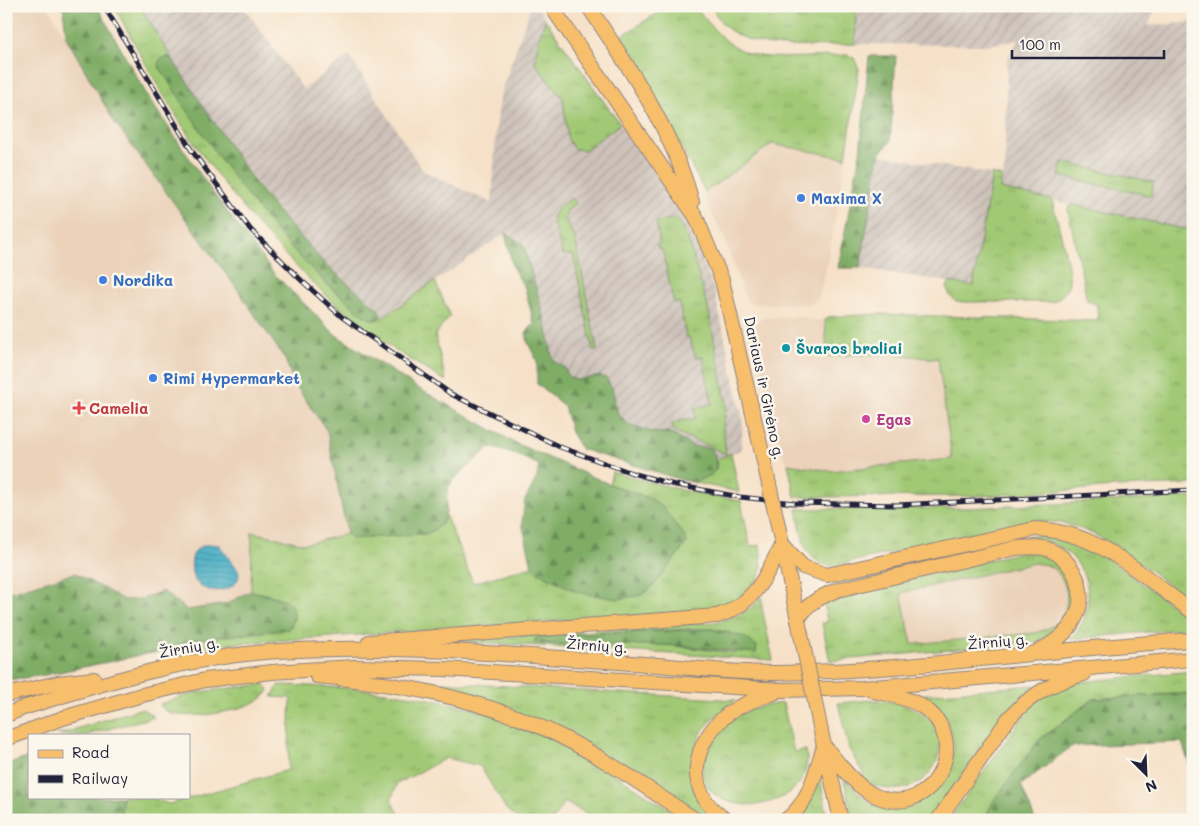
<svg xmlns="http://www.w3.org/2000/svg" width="1199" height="826" font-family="Mali,sans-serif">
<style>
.built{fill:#ebd2b9}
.industrial{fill:url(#industrial-furrows)}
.grass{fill:url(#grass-tufts);stroke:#627658;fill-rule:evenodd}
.forest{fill:url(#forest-firs);stroke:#516850}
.water{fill:url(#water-rules);stroke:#33687f}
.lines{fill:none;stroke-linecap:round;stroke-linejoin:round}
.primary-casing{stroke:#8c8282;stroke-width:16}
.trunk-casing{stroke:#8c8282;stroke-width:16}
.primary{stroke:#f7bf6c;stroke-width:14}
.trunk{stroke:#f7bf6c;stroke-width:14}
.rail-casing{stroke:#22223b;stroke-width:5}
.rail{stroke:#fbf7ec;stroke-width:3;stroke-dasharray:9;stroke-linecap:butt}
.primary-bridge-casing{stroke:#8c8282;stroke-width:16;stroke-linecap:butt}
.primary-bridge{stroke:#f7bf6c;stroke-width:14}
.shop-dot{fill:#3f7fe0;stroke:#fbf7ec;stroke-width:2}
.culture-dot{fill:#0f9aa8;stroke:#fbf7ec;stroke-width:2}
.health-dot{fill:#e0444e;stroke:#fbf7ec;stroke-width:2}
.hotel-dot{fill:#d1479c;stroke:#fbf7ec;stroke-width:2}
.labels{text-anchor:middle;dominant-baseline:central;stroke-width:5;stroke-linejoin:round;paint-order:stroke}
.shop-label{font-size:15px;font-weight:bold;fill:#366cbe;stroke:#fbf7ec;text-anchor:start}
.culture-label{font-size:15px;font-weight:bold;fill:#0d838f;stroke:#fbf7ec;text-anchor:start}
.street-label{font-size:15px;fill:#22223b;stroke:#fbf7ec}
.health-label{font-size:15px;font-weight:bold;fill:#be3a42;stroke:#fbf7ec;text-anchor:start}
.hotel-label{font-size:15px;font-weight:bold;fill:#b23c85;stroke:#fbf7ec;text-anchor:start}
</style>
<defs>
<pattern id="industrial-furrows" width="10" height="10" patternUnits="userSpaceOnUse" patternTransform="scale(1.25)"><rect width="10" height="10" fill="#cdc2b9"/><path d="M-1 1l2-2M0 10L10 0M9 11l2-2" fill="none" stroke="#b0a6a0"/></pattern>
<pattern id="grass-tufts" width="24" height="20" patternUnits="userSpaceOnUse" patternTransform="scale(1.25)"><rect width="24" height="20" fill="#a1c974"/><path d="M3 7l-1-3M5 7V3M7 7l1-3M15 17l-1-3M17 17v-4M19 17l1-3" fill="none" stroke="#8aac65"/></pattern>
<pattern id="forest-firs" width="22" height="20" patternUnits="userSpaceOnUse" patternTransform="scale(1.25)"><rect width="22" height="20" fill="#80ad66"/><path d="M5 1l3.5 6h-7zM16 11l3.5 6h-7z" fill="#688c55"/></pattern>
<pattern id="water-rules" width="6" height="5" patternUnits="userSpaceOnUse" patternTransform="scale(1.25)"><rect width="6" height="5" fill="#44adc3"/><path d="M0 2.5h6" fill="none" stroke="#388ca0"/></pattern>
</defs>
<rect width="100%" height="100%" fill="#fbf7ec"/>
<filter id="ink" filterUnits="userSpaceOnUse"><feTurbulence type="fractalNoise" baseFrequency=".02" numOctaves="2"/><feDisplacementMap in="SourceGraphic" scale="10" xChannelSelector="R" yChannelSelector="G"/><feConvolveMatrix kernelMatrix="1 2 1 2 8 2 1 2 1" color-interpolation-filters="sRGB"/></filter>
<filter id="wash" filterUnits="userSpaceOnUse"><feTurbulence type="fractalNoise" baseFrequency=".0096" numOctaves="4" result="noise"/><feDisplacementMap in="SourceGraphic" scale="20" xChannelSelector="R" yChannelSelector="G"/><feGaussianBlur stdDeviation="1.12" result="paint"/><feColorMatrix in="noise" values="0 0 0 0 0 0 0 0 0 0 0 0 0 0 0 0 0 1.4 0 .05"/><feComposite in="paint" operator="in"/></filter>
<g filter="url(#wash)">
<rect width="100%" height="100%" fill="#f6e1c8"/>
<path class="built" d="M 6,6 L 48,6 L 113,120 L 240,293 L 285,359 L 294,383 L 327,431 L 347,534 L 305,544 L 252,532 L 251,591 L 226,604 L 187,610 L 163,591 L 141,599 L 123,600 L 75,573 L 6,593 Z
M 772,144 L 846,158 L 826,270 L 818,299 L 810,304 L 752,304 L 746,300 L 724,237 L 702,194 Z
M 805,317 L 809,320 L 825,320 L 827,356 L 893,354 L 938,359 L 952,459 L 830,471 L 788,464 L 782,454 L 752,328 L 755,322 L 764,318 Z
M 1034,563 L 1049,566 L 1059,574 L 1065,585 L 1066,607 L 1061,618 L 1052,627 L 1035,633 L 912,644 L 901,593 Z"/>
<path class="industrial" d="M 140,6 L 243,6 L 303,89 L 349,56 L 423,171 L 492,203 L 496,128 L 501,92 L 531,6 L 537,6 L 679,207 L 698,247 L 715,293 L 743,420 L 741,450 L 717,459 L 715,454 L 709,448 L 692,446 L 668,433 L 656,433 L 629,425 L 618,414 L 600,376 L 580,381 L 568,376 L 565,368 L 553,361 L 545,319 L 523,244 L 505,233 L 397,308 L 381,316 L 379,310 L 325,264 L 257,185 L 172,59 Z
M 856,6 L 1157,6 L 1148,26 L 1193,22 L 1193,231 L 1000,189 L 1005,167 L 1007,58 L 1019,40 L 987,45 L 855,44 Z
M 879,155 L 992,174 L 973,286 L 860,268 Z"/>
<path class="grass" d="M 114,6 L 140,6 L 172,59 L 167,57 L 288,243 L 326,284 L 372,320 C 384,320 423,289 435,281 L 450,316 L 435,335 L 446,381 C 427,370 409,359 391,347 C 314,294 243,214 190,137 C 162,95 138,50 114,6 Z
M 668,6 L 695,6 C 709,24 724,44 747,53 C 770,61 821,56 848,55 L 854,58 L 859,69 L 846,158 L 772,144 L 705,192 L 643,74 L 620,37 Z
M 710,6 L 856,6 L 855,44 C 816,45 755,55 724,25 C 719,20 715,12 710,6 Z
M 545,20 L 620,124 L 585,150 L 574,149 L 568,140 L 563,99 L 535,63 L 538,41 Z
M 1062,162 L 1154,182 L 1151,196 L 1059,176 Z
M 992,174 L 1002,177 L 1000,189 L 1052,200 C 1056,218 1071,267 1069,282 C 1067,291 1061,298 1052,302 L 956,302 L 949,294 L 947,287 L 950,282 L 973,286 Z
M 571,198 L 576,203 L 567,211 L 565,219 L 575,238 L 597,350 L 593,350 L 573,254 L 563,255 L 552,217 L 559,207 Z
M 1074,205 L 1193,231 L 1193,484 L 1114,487 L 986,496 L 795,497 L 788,464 L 830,471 L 952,459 L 938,359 L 893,354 L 827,356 L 825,320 L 828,317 L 879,314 L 1098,321 L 1097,305 L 1087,300 L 1068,210 L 1069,206 Z
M 676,218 L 688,239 L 708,308 L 727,406 L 723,426 L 726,454 L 674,431 L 672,423 L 696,418 L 694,408 L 712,404 L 703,357 L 696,358 L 689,337 L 686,337 L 679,302 L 674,303 L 662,249 L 658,249 L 657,245 L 660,244 L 656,222 Z
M 731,453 L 739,492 L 682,480 L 696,481 L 716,469 L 717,459 Z
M 612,472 L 686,491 L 741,501 L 750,546 L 760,545 L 762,566 L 757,581 L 731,605 L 713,610 L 230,644 L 146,654 L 197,639 L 289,629 C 307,599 272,596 251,591 L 252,532 L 305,544 L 347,534 L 351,538 L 441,525 L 445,514 L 473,583 L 532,566 L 538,572 L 544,574 L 652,499 L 609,484 Z
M 1193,497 L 1193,603 C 1155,576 1111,535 1066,524 C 1052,521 1038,522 1024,523 L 832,566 C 802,563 802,534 797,509 L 969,508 Z
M 1044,535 L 1080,544 L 1104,556 L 1193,620 L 1193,628 L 1071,639 C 1101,608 1090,557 1050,543 C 1038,538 1027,539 1015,539 Z
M 1017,553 C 1026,553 1036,552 1045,555 C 1092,571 1078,632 1033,642 L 830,661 L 822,623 L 827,623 L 824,599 ZM 1034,563 C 1038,564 1045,564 1049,566 C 1071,577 1073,613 1053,626 C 1048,629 1040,631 1035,633 L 912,644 L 901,593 Z
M 762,595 L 762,608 L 773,660 L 454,641 L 715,622 C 733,618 752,612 762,595 ZM 690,629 L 712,629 L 744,637 L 735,653 L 667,645 L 542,644 L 535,643 L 535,640 L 542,636 Z
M 1193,671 L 1193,693 L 1093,699 L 1039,740 L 987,814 L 990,820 L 949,820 L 1028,710 L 1029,704 L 1068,683 Z
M 408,680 L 736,700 L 714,718 L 703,730 L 695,748 L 706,812 L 714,820 L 708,820 L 696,813 L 632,770 L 408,682 Z
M 264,684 L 269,689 C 266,710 167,728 160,704 L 198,692 Z
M 279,685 C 373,687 468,697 553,740 C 599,763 642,792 686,820 L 600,820 L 564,802 L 553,820 L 519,820 L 506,809 L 480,766 L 446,758 L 397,784 L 391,800 L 403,820 L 121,820 L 122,797 L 148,797 L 169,804 L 288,770 L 291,698 L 272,697 Z
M 1035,685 L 1013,705 L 1003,718 L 930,820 L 853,820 L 843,776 C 852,786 861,798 874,804 C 925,823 976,762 943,717 C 936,708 926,702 917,695 Z
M 873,700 C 987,703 936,826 860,778 L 864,775 L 849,749 L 838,703 Z
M 783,703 L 794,752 L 806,750 C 820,826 662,823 713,740 C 729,714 753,706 783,703 Z
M 139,709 L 143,709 L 154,717 L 86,735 L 57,735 Z
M 820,777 L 828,820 L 795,820 L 808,806 Z"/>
<path class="forest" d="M 63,6 L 97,6 L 148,97 L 213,193 L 275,275 L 336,335 L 416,387 L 517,444 L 609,484 L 652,499 L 663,508 L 686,538 L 687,543 L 654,585 L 642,595 L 618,599 L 577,592 L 538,572 L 532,566 L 522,522 L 525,500 L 537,477 L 539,465 L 517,455 L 490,447 C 479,457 461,472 452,482 C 439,496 459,523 425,534 L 351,539 L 347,534 L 327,431 L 294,383 L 285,359 L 240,293 L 113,120 L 66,37 Z
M 869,56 L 896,56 L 890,142 L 879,155 L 860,268 L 838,268 L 860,153 Z
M 167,57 L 172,59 L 256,185 L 282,216 L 325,264 L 379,310 L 381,316 L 377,320 C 365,320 354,307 346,300 C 269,236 214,152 160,68 L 158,63 L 161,59 Z
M 505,233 L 523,244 L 545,319 L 553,361 L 565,368 L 568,376 L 576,380 L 600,376 L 606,378 L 612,388 L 618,414 L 629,425 L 656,433 L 668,432 L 692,446 L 709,448 L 715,454 L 716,469 L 710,476 L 696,481 L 682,480 L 581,449 L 571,432 L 564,406 L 537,384 L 537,361 L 528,343 L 526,332 L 534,324 L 525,288 L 513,268 Z
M 75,573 L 124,600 L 141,599 L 163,591 L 187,610 L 226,604 L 251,591 C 272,596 307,599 289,629 L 197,639 L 146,654 L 40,676 L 6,680 L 6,593 Z
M 712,629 L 744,637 L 757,646 L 756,653 L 667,645 L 579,645 L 535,643 L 535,639 L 542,636 Z
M 1193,693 L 1193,777 L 1182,742 L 1072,746 L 1021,785 L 1035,820 L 990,820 L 987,814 L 994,800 L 1039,740 L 1093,699 Z
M 29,757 L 29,797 L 122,797 L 121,820 L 6,820 L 6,765 Z"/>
<path class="water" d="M 212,544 L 219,545 C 223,551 239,568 239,574 C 239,596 185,601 192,559 C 194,548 202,545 212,544 Z"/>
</g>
<g filter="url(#ink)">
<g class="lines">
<defs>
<path id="primary" d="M 551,6 L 696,217 L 722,280 L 763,457
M 588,6 C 629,67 673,131 692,202
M 782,544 L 798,620
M 824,746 L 841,820"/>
<path id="trunk" d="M 798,620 C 806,604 820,597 837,590 L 1016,548 C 1027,548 1040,545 1050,550 C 1060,554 1068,562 1073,571 C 1093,606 1070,636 1038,651
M 369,642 L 717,616 C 754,605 766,576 782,544 L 803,567 L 827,575 L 1035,529 C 1100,531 1143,577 1193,612
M 317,676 C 399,683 486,699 560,736 C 608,760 651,791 696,820
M 6,695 L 58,683 L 94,679
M 6,715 L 23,708 C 103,683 181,659 265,652 C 391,643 518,655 644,664 C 686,667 731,673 774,673 C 914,671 1053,648 1193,640
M 6,739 L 63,718 L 142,695 L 205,680 L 272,672 L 354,667 L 444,669 L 782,690 L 863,688 L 1193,659
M 824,746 C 839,763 855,787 876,796 C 933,821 975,738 921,706 C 907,697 889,695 874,691
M 726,820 C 681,791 692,739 732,711 C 745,702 760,698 774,693
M 786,820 C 810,802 815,773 824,746
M 938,820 L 1009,718 C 1031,694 1054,682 1084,674"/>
</defs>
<use href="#primary" class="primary-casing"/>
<use href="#trunk" class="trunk-casing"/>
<use href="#primary" class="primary"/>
<use href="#trunk" class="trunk"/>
<defs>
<path id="rail" d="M 104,6 L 192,151 L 250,229 L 301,280 L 342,317 L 451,394 L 560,447 L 632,473 L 671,484 L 740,497 L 794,503 L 897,505 L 1193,490"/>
</defs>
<use href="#rail" class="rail-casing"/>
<use href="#rail" class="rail"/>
<defs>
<path id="primary-bridge" d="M 763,457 L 782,544
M 798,620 L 824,746"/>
</defs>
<use href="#primary-bridge" class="primary-bridge-casing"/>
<use href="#primary-bridge" class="primary-bridge"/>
</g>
</g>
<g class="shop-dot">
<circle cx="801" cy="198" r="5"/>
<circle cx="103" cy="280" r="5"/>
<circle cx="153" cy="378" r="5"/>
</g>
<circle class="culture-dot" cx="786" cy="348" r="5"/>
<path class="health-dot" d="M76.5 400.5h5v5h5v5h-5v5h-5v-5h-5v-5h5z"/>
<circle class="hotel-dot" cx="866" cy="419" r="5"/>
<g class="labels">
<g class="shop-label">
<text x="811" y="198">Maxima X</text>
<text x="113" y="280">Nordika</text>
<text x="163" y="378">Rimi Hypermarket</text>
</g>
<g class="culture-label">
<text x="796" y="348">Švaros broliai</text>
</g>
<g class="street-label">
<text transform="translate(765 388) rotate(78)">Dariaus ir Girėno g.</text>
<text transform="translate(998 641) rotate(-5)">Žirnių g.</text>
<text transform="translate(597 645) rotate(4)">Žirnių g.</text>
<text transform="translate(189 647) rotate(-10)">Žirnių g.</text>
</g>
<g class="health-label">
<text x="89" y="408">Camelia</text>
</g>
<g class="hotel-label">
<text x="876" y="419">Egas</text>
</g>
</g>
<rect width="1199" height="826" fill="none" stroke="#fbf7ec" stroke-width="25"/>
<rect x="28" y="734" width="162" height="65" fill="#fbf7ec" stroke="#a4a2a5"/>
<rect x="38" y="750" width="25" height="8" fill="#f7bf6c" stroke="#a4a2a5"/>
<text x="72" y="758" font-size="15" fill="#22223b">Road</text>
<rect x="38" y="775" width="25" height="8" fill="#22223b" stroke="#a4a2a5"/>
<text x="72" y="784" font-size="15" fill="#22223b">Railway</text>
<g transform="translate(1146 774) rotate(156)" stroke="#fbf7ec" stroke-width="4" paint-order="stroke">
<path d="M0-4L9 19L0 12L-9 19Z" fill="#22223b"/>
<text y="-8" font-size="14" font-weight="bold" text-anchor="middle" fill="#22223b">N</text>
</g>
<path d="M1012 50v8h152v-8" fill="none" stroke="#22223b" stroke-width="2.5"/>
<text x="1019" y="50" font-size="15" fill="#22223b" stroke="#fbf7ec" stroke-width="4" paint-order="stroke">100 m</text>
</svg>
